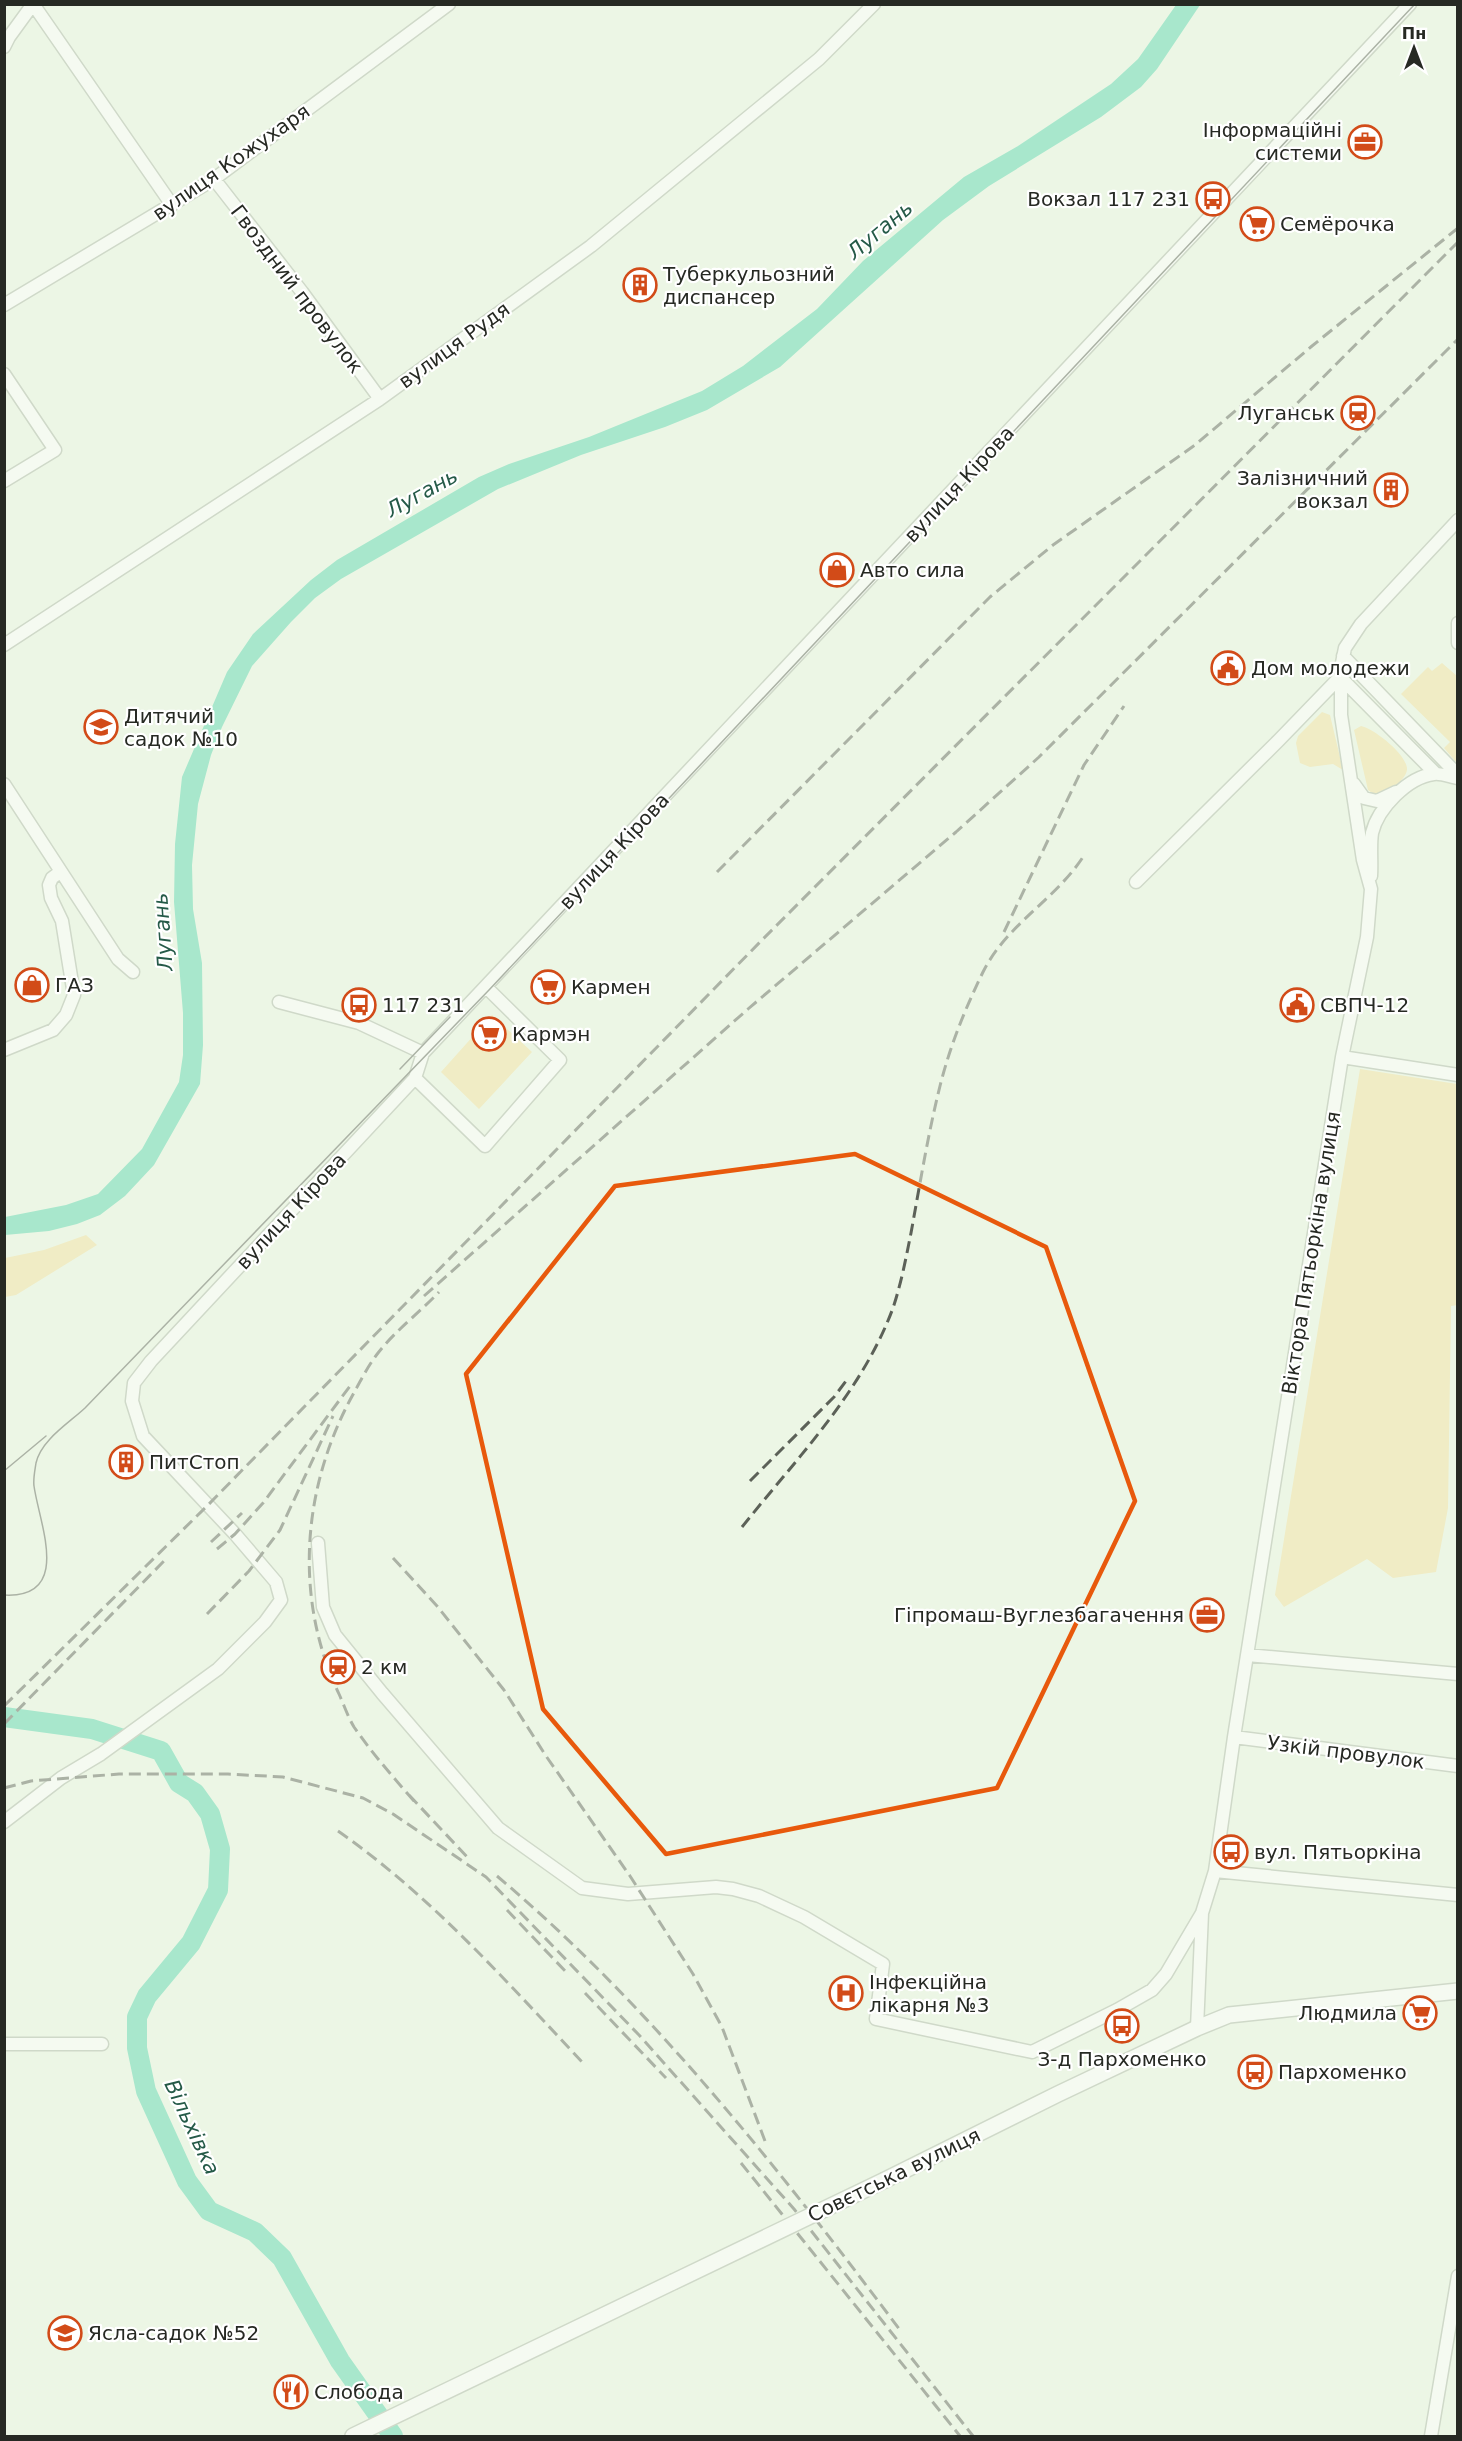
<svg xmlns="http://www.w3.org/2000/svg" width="1462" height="2441" font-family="'DejaVu Sans',sans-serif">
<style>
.green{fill:#f3e09d}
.water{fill:#54d6ad}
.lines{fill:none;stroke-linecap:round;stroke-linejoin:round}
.river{stroke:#54d6ad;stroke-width:20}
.minor-casing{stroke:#acb6a6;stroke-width:15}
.major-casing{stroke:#acb6a6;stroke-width:18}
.minor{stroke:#fff;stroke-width:12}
.major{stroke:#fff;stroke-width:15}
.tram{stroke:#5c6158;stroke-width:1.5}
.rail{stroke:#5c6158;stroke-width:3;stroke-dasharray:12 6;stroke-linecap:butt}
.major-bridge-casing{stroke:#acb6a6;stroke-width:18;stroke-linecap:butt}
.major-bridge{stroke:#fff;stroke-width:15}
.marked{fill:none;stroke:#e8590c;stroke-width:4.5;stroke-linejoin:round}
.labels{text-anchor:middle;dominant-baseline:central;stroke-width:4.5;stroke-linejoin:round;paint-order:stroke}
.poi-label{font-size:20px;fill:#262923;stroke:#fff;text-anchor:start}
.street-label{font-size:20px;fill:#262923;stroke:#fff}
.water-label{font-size:21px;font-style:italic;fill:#255a48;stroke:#fff}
</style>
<rect width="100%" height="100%" fill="#ecf6e5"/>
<path class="green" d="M 1442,663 L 1457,676 L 1457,763 L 1444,748 L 1450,742 L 1401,694 L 1428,667 L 1432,671 Z
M 1322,712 L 1330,715 L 1343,770 L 1333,764 L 1310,767 L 1300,763 L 1296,743 L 1298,736 Z
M 1361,726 C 1375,729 1407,755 1407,769 C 1407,779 1389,792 1381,794 C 1375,795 1372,793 1368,790 L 1354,730 Z
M 492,1015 L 532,1052 L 479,1109 L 441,1072 Z
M 1360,1069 L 1457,1084 L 1458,1305 L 1451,1306 L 1448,1508 L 1436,1572 L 1393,1578 L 1367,1559 L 1284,1607 L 1275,1595 Z
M 86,1235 L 97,1245 L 16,1295 L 5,1297 L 5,1258 L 44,1250 Z"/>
<path class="water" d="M 1176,5 L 1200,5 L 1157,69 L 1141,87 L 1101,117 L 989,186 L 943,220 L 780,367 L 707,410 L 665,427 L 581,455 L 498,489 L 341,579 L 315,598 L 291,622 L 252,666 L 222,727 L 211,755 L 198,804 L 192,865 L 193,909 L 202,963 L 203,1045 L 200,1084 L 154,1165 L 125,1196 L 100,1215 L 77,1224 L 49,1231 L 5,1235 L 5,1217 L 66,1205 L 98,1194 L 142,1149 L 179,1082 L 183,1055 L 183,1013 L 174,902 L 175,844 L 182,777 L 227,672 L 253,634 L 311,580 L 337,560 L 479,477 L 509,464 L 589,437 L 702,391 L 743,366 L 817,309 L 863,261 L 964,177 L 1018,146 L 1111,84 L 1138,59 Z"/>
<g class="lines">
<path class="river" d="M 4,1717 L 92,1729 L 161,1751 L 179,1783 L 195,1793 L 210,1814 L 220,1849 L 218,1890 L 191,1943 L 147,1996 L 137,2017 L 137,2048 L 146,2091 L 187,2181 L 209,2211 L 255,2232 L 282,2258 L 340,2361 L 393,2436"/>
<defs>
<path id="minor" d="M 33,4 L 172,205
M 4,47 L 9,37 L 33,4
M 214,179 L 302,292 L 380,399
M 4,305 L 214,179 L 449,4
M 4,374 L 55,450 L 4,481
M 1458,623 L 1458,643
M 4,645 L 380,399 L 591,246 L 819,59 L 874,4
M 1343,656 L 1458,775
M 4,784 L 118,959 L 133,972
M 1354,784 L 1364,798 L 1377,801 L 1396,792
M 1371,876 C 1372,862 1370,846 1372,833 C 1378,808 1408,777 1434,774 C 1441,773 1451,777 1458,778
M 1136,882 L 1279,740 L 1340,677 L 1435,773
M 279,1002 L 359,1023 L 423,1053
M 4,1050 L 53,1030 L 66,1015 L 74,995 L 62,921 L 51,898 L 49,885 L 52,878 L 60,872
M 1342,1057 L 1458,1075
M 415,1078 L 485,1146 L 560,1060 L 486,987
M 318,1543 L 323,1607 L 335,1635 L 382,1693 L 498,1828 L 582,1888 L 628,1894 L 716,1887 L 733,1889 L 759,1896 L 804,1917 L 883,1964 L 876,2019 L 1032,2052 L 1117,2010 L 1152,1990 L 1166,1974 L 1202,1913
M 1247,1655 L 1458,1674
M 1234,1737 L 1458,1766
M 4,1822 L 61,1778 L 101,1754 L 218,1669 L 265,1622 L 281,1600 L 276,1582 L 235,1534 L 143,1436 L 132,1401 L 134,1383 L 151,1361 L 415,1078 L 423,1053 L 1410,4
M 1215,1871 L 1458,1895
M 1197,2028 L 1202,1913 L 1215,1871 L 1234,1737 L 1342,1057 L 1367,937 L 1371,889 L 1363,860 L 1341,715 L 1341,668 L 1345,648 L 1361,624 L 1458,520
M 4,2044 L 102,2044
M 1431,2436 L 1458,2276"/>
<path id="major" d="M 885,2180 L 1058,2094 L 1197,2028 L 1229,2015 L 1458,1991
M 353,2436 L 673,2282"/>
</defs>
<use href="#minor" class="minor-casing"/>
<use href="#major" class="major-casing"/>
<use href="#minor" class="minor"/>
<use href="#major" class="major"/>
<path class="tram" d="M 400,1069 L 450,1017
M 4,1471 L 46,1436
M 4,1595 C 73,1599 39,1523 34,1486 C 33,1479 35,1470 36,1463 C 41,1440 69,1423 85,1408 L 489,990 L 1415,4"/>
<path class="rail" d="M 717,872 L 990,597 L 1053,545 L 1195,445 L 1312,346 L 1458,228
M 1004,932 L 1084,765 L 1124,706
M 424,1296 L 748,1009 L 956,832 L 1039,757 L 1458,339
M 750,1481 L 834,1397 L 849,1377
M 742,1527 C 797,1458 862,1392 893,1308 C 901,1284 906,1258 911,1233 C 920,1184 928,1134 940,1086 C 950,1046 965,1009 983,972 C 1007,924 1054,901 1083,857
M 211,1542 L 242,1513
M 217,1549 L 235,1534 L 263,1503 L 353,1382
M 393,1558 L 437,1606 L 504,1690 L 546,1756 L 630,1876 L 693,1974 L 722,2027 L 765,2141
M 207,1614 L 249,1571 L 280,1530 L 333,1416
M 4,1706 L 208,1505 L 761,941 L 1458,242
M 4,1724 L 164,1561
M 4,1788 L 31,1781 L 119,1774 L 228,1774 L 283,1777 L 363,1798 L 393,1814 L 486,1877 L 639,2035 L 794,2209 L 973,2436
M 409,1795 L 470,1860
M 414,1801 C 393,1777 372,1753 354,1727 C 348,1717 344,1705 339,1694 C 294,1599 302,1491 350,1400 C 359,1384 367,1367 378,1353 C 395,1331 420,1312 439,1292
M 338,1831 C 431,1896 506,1981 584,2064
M 497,1876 C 652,2007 779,2169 900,2330
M 507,1910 L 567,1973
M 585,1993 L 666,2078
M 741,2163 L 960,2436"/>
<defs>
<path id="major-bridge" d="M 673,2282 L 885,2180"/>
</defs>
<use href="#major-bridge" class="major-bridge-casing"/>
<use href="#major-bridge" class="major-bridge"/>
</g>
<path d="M0 0H1462V2441H0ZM 855,1154 L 1046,1247 L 1135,1501 L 997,1788 L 666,1854 L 543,1709 L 466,1374 L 615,1186 Z" fill="#ecf6e5" fill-opacity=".55" fill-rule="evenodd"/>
<path class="marked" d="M 855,1154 L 1046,1247 L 1135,1501 L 997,1788 L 666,1854 L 543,1709 L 466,1374 L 615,1186 Z"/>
<defs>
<symbol id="office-ring" viewBox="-11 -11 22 22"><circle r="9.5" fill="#fff" stroke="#d24b18" stroke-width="1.5"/><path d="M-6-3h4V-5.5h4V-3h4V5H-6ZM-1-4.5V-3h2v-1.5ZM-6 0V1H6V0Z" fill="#d24b18"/></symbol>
<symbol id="bus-ring" viewBox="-11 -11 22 22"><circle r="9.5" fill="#fff" stroke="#d24b18" stroke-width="1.5"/><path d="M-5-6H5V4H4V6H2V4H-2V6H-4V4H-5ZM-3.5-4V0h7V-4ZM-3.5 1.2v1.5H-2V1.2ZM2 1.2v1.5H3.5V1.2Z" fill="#d24b18"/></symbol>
<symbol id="supermarket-ring" viewBox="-11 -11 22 22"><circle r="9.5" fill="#fff" stroke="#d24b18" stroke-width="1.5"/><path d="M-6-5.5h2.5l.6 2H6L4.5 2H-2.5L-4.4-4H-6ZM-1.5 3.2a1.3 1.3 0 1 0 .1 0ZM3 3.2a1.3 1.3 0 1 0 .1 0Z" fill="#d24b18"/></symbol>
<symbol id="building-ring" viewBox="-11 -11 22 22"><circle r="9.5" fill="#fff" stroke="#d24b18" stroke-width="1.5"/><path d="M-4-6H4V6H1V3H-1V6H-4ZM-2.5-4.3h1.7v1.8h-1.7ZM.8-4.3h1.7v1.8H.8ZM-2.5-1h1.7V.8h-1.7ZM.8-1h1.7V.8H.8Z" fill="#d24b18"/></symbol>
<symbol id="station-ring" viewBox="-11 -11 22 22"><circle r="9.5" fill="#fff" stroke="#d24b18" stroke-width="1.5"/><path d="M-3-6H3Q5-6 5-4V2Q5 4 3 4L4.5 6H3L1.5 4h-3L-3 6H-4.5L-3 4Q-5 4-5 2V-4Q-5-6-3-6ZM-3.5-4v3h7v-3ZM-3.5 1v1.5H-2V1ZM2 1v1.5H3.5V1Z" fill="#d24b18"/></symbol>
<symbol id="shop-ring" viewBox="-11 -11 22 22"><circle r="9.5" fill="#fff" stroke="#d24b18" stroke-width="1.5"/><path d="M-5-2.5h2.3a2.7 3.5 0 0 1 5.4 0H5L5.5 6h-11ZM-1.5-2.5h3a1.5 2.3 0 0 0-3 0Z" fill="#d24b18"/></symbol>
<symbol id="civic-ring" viewBox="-11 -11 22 22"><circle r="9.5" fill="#fff" stroke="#d24b18" stroke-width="1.5"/><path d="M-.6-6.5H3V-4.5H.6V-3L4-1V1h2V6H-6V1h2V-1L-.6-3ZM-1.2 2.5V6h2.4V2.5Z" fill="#d24b18"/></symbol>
<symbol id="school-ring" viewBox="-11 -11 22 22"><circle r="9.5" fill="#fff" stroke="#d24b18" stroke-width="1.5"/><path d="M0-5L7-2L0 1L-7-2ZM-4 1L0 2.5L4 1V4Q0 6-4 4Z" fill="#d24b18"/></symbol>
<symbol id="hospital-ring" viewBox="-11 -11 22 22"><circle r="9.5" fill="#fff" stroke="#d24b18" stroke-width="1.5"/><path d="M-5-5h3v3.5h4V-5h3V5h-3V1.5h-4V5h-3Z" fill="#d24b18"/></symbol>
<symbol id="restaurant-ring" viewBox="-11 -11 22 22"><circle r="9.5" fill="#fff" stroke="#d24b18" stroke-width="1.5"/><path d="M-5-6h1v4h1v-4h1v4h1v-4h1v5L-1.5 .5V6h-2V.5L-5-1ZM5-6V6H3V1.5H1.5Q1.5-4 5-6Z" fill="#d24b18"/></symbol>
</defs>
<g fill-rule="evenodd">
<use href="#office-ring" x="1346" y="123" width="38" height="38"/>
<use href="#bus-ring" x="1194" y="180" width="38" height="38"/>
<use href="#supermarket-ring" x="1238" y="205" width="38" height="38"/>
<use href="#building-ring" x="621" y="266" width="38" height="38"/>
<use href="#station-ring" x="1339" y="394" width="38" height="38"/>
<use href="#building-ring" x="1372" y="471" width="38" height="38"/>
<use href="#shop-ring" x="818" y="551" width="38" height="38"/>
<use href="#civic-ring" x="1209" y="649" width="38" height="38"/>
<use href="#school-ring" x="82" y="708" width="38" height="38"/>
<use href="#shop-ring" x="13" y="966" width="38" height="38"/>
<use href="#supermarket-ring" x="529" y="968" width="38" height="38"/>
<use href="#bus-ring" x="340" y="986" width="38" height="38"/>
<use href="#civic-ring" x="1278" y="986" width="38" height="38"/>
<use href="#supermarket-ring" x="470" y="1015" width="38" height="38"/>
<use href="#building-ring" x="107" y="1443" width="38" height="38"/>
<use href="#office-ring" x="1188" y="1596" width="38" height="38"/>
<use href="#station-ring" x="319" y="1648" width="38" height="38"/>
<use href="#bus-ring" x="1212" y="1833" width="38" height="38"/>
<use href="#hospital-ring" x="827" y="1974" width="38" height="38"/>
<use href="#supermarket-ring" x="1401" y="1994" width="38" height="38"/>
<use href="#bus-ring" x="1103" y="2007" width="38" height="38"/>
<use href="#bus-ring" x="1236" y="2053" width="38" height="38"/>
<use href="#school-ring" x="46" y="2314" width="38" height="38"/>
<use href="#restaurant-ring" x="272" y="2373" width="38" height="38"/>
</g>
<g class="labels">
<g class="poi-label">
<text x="1342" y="130" text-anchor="end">Інформаційні<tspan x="1342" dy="23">системи</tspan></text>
<text x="1190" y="199" text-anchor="end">Вокзал 117 231</text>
<text x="1280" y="224">Семёрочка</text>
<text x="663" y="274">Туберкульозний<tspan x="663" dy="23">диспансер</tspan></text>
<text x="1335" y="413" text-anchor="end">Луганськ</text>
<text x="1368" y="478" text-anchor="end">Залізничний<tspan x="1368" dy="23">вокзал</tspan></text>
<text x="860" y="570">Авто сила</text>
<text x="1251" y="668">Дом молодежи</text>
<text x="124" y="716">Дитячий<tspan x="124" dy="23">садок №10</tspan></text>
<text x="55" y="985">ГАЗ</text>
<text x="571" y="987">Кармен</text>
<text x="382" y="1005">117 231</text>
<text x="1320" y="1005">СВПЧ-12</text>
<text x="512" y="1034">Кармэн</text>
<text x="149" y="1462">ПитСтоп</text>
<text x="1184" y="1615" text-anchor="end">Гіпромаш-Вуглезбагачення</text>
<text x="361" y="1667">2 км</text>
<text x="1254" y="1852">вул. Пятьоркіна</text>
<text x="869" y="1982">Інфекційна<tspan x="869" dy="23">лікарня №3</tspan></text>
<text x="1397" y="2013" text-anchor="end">Людмила</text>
<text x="1122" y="2059" text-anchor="middle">З-д Пархоменко</text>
<text x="1278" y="2072">Пархоменко</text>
<text x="88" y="2333">Ясла-садок №52</text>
<text x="314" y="2392">Слобода</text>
</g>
<g class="street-label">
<text transform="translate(231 162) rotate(-35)">вулиця Кожухаря</text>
<text transform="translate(297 289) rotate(53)">Гвоздний провулок</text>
<text transform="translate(454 345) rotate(-36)">вулиця Рудя</text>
<text transform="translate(959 484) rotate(-47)">вулиця Кірова</text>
<text transform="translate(614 851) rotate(-47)">вулиця Кірова</text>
<text transform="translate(291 1211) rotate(-47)">вулиця Кірова</text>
<text transform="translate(1311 1253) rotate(-81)">Віктора Пятьоркіна вулиця</text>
<text transform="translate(1346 1752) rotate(7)">Узкій провулок</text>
<text transform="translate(894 2175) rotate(-26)">Совєтська вулиця</text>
</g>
<g class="water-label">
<text transform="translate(880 230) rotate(-40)">Лугань</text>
<text transform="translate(422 493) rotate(-29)">Лугань</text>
<text transform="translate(163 932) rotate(-94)">Лугань</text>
<text transform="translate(192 2127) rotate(65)">Вільхівка</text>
</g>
</g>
<rect width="1462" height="2441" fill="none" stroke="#262923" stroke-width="12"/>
<g transform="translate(1414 48)" stroke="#ffffff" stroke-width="4.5" paint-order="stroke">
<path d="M0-4.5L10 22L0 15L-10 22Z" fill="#262923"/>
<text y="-9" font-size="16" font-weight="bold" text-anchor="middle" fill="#262923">Пн</text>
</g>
</svg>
